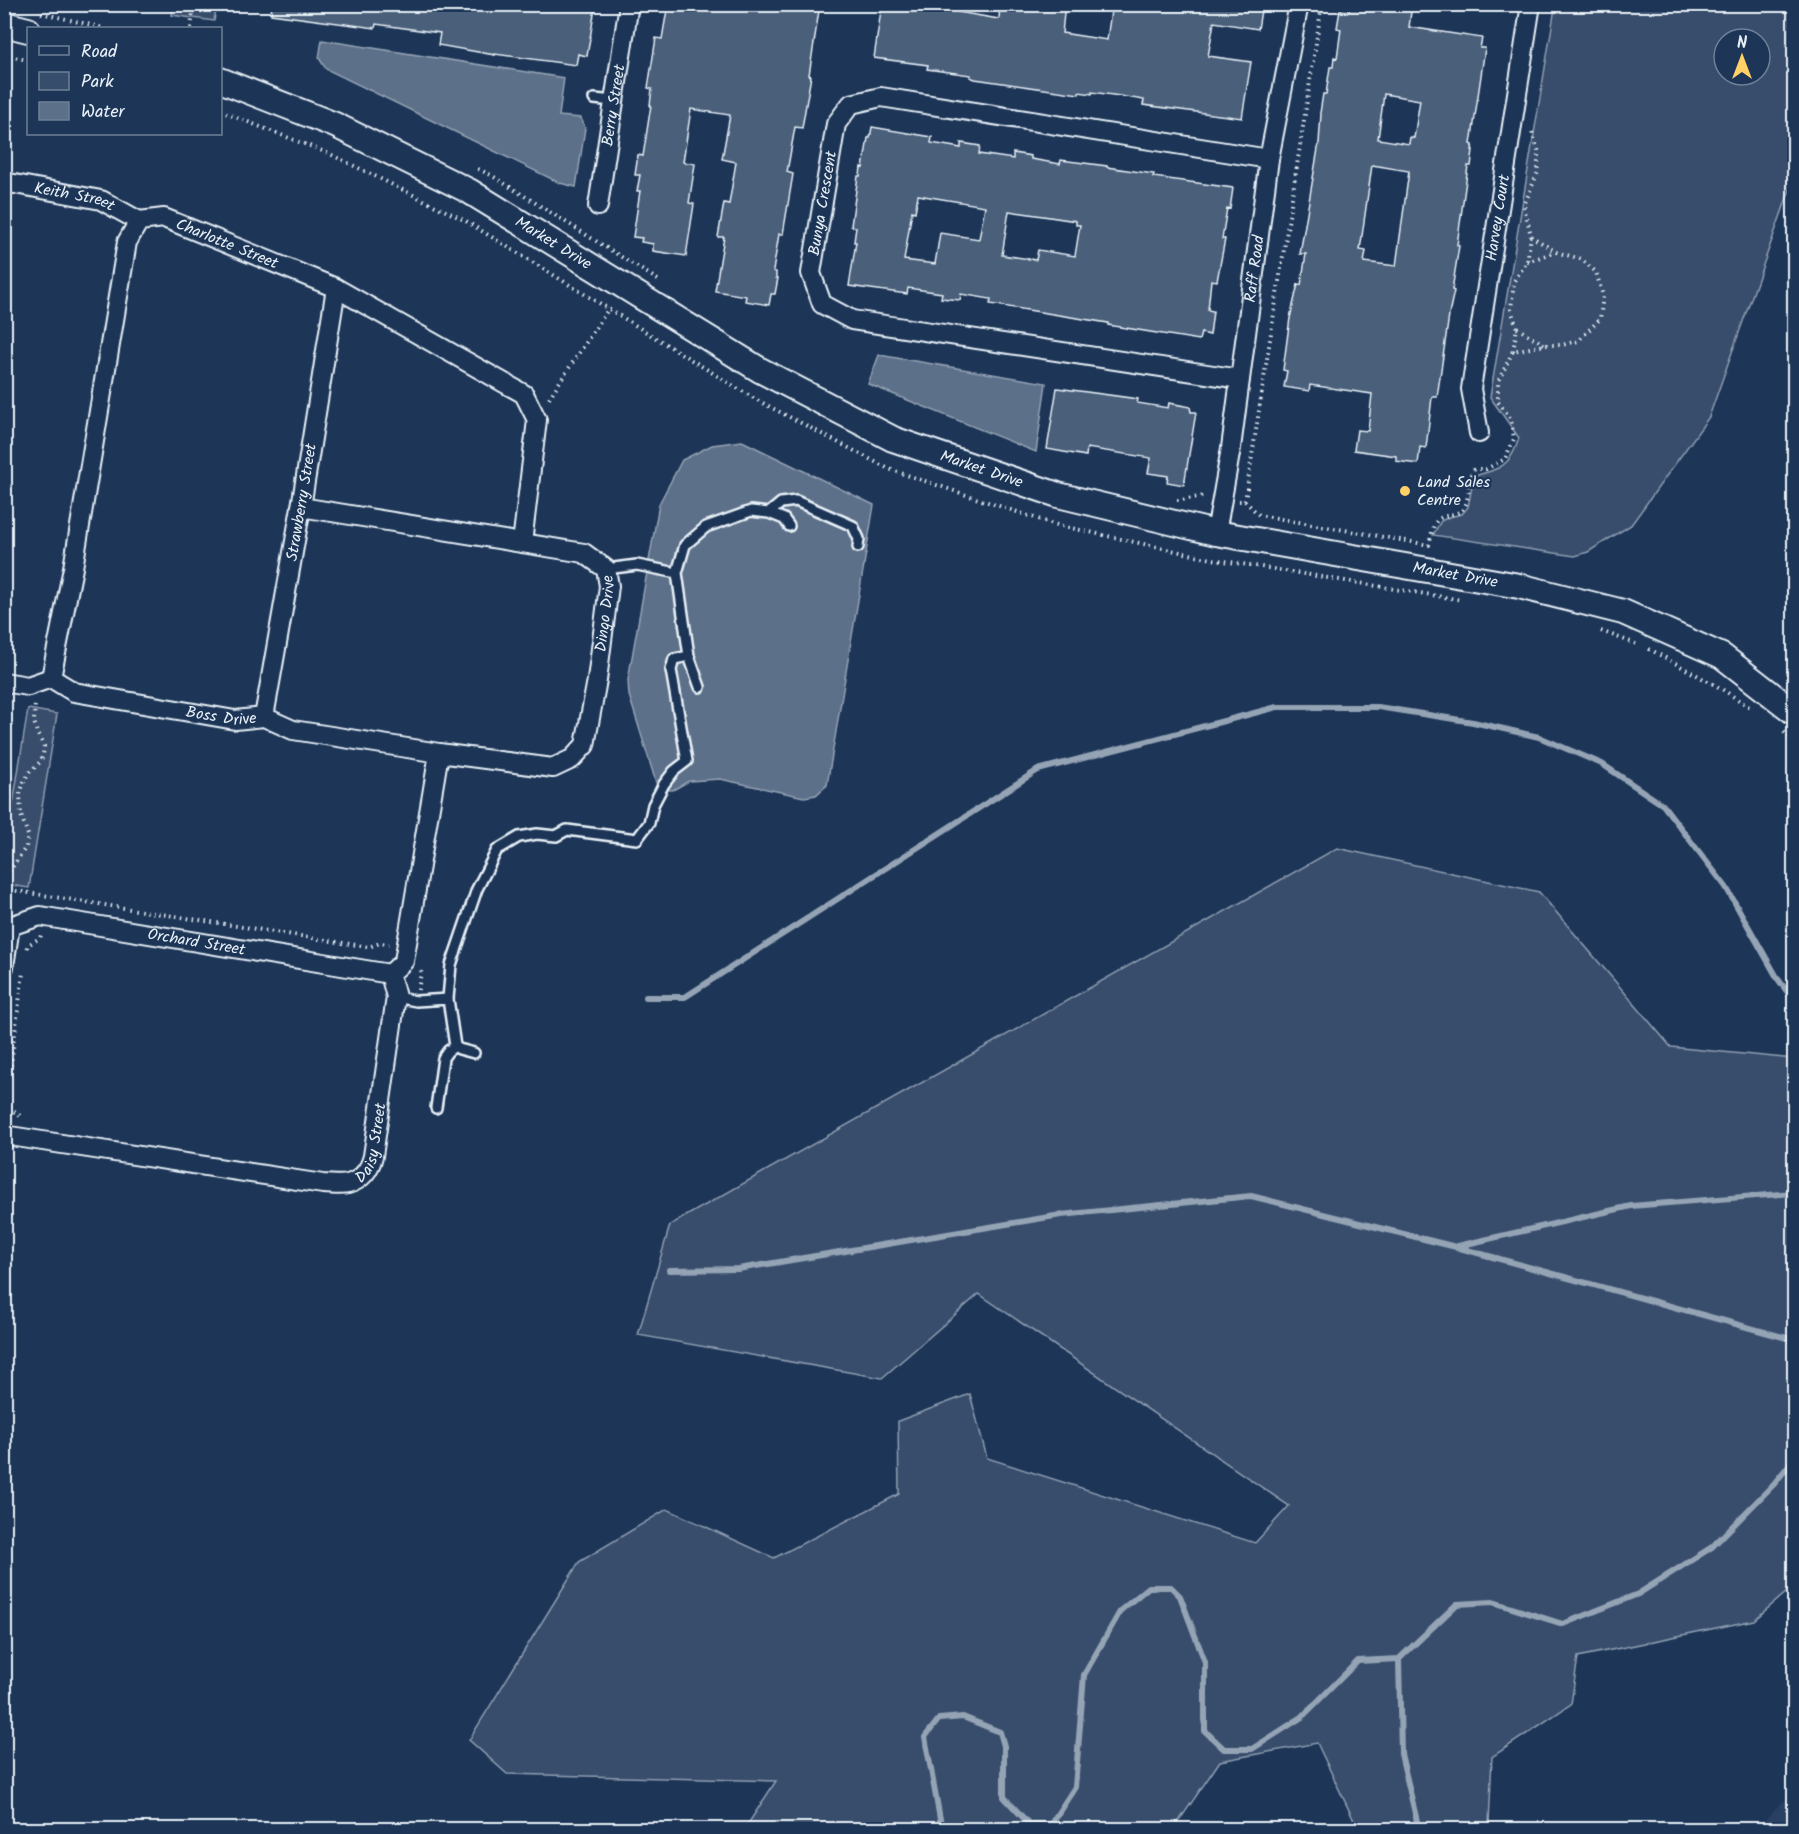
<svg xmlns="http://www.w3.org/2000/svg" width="1799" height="1834" font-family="Kalam,sans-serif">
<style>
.built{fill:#2a4162}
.green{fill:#374d6c;stroke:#909fb2;stroke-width:1.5;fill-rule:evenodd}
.water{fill:#5d7089;stroke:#95a4b5;stroke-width:1.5}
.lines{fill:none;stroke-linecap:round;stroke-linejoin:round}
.stream{stroke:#95a4b5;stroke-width:6}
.building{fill:#495e7a;stroke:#e8f1f8;stroke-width:1.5;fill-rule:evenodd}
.lane-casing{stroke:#e8f1f8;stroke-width:14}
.street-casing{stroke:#e8f1f8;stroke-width:22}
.secondary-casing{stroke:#e8f1f8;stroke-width:28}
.path{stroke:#e8f1f8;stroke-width:4;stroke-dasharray:1.5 4.5;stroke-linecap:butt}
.lane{stroke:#1d3557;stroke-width:9}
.street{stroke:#1d3557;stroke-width:18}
.secondary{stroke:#1d3557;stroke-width:24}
.poi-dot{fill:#ffd166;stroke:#1d3557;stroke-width:2}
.labels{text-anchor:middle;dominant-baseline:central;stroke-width:4.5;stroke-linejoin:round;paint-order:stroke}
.street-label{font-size:16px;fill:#e8f1f8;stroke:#1d3557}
.poi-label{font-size:16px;fill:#e8f1f8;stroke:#1d3557;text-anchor:start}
</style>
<rect width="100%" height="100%" fill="#1d3557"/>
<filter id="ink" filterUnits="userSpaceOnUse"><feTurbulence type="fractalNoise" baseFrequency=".0167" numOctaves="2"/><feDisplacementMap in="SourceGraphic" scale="12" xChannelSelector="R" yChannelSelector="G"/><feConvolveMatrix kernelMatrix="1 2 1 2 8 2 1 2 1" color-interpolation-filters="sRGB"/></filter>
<g filter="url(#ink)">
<path class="built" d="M 1794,1791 L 1794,1829 L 1756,1829 Z"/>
<path class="green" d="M 174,5 L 217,5 L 214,21 L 172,15 Z
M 1558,5 L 1794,5 L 1794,178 L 1709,417 L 1631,525 L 1588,552 L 1575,556 L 1433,535 L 1441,521 L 1449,517 L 1462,514 L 1468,507 L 1474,476 C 1500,469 1511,466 1519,438 L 1490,397 L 1555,8 ZM 1724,39 L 1760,39 L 1760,75 L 1724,75 Z
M 28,709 L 57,714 L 29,888 L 4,884 L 5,855 Z
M 1337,848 L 1539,892 L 1671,1047 L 1794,1059 L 1794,1586 L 1754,1620 L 1578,1657 L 1571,1704 L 1492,1757 L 1489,1824 L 1481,1829 L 1358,1829 L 1317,1743 L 1220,1761 L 1175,1827 L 1170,1829 L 744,1830 L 776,1781 L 507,1774 L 469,1740 L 579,1562 L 667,1509 L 774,1558 L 899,1494 L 898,1421 L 970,1394 L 987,1458 L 1255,1543 L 1289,1506 L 979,1294 L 882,1378 L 638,1335 L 670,1225 Z"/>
<path class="water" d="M 322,40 L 564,78 L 559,116 L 581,118 L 585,128 L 576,187 L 560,183 L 326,69 L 319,58 Z
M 879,355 L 1046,383 L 1036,452 L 868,384 Z
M 742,441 L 874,505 L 827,785 L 816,795 L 804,797 L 720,779 L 689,781 L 673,790 L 658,789 L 629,695 L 628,680 L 659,504 L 682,460 L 712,445 Z"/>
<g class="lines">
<path class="stream" d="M 646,997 L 685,997 L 1038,770 L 1277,707 L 1378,707 L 1473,722 L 1539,737 L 1602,764 L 1663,805 L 1726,887 L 1778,979 L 1794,1001
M 1458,1246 L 1631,1206 L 1794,1193
M 669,1270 L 738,1269 L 1061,1215 L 1251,1196 L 1456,1247 L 1794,1340
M 942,1830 L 925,1737 L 939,1719 L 963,1717 L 1000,1732 L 1004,1746 L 1004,1797 L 1029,1824 L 1051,1824 L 1075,1787 L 1084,1675 L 1121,1610 L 1149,1587 L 1171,1587 L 1180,1596 L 1205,1662 L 1205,1731 L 1224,1749 L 1252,1749 L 1302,1717 L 1358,1661 L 1399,1659
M 1419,1830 L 1401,1754 L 1399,1659 L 1457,1604 L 1493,1602 L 1563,1624 L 1638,1594 L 1712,1547 L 1773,1485 L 1794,1459"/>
</g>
<path class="building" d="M 272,4 L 573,4 L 595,8 L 587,56 L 578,54 L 576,65 L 495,54 L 495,55 L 438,45 L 440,33 L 376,24 L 375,28 L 271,14 Z
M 668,4 L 820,4 L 809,75 L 811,76 L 802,128 L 795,127 L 787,172 L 793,174 L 783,234 L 779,234 L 773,271 L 776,272 L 776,278 L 778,278 L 775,294 L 771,294 L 769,305 L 745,301 L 746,296 L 715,291 L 724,237 L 718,237 L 724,203 L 729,204 L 736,162 L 722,159 L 730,115 L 691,109 L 683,162 L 695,164 L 689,203 L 694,204 L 686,256 L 653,251 L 653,244 L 641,242 L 642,238 L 633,237 L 640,191 L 637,191 L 640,175 L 635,175 L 638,155 L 643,156 L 651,105 L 650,105 L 652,89 L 648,88 L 656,38 L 662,39 Z
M 882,4 L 896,4 L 928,10 L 929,4 L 947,4 L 946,10 L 999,19 L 1000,4 L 1065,4 L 1062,33 L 1107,40 L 1112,4 L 1262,4 L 1258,29 L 1214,22 L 1208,56 L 1251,62 L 1242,118 L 1143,105 L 1144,100 L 1120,96 L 1092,92 L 1092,94 L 1079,92 L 1079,94 L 975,79 L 970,77 L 971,75 L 927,69 L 928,65 L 874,58 Z
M 1351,4 L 1412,4 L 1409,27 L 1482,38 L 1480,48 L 1485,48 L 1471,144 L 1473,145 L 1472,150 L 1473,150 L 1471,166 L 1468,166 L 1457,245 L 1459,246 L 1452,290 L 1454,291 L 1450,309 L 1437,397 L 1432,397 L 1426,448 L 1420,447 L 1418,464 L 1396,461 L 1396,456 L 1354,450 L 1357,430 L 1368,431 L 1372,394 L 1310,385 L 1309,391 L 1284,387 L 1287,371 L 1283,370 L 1290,318 L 1298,284 L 1301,285 L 1306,254 L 1300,254 L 1319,143 L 1321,114 L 1320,113 L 1323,94 L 1326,94 L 1330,67 L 1333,67 L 1334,57 L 1337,58 L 1341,29 L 1337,28 L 1340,10 L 1349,11 ZM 1384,94 L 1420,100 L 1414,138 L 1410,137 L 1409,144 L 1378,139 ZM 1372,165 L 1409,171 L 1396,266 L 1364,262 L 1366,251 L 1360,250 Z
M 872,127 L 932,137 L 931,143 L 961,148 L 961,143 L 980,146 L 979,154 L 1013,159 L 1013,153 L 1031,156 L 1031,159 L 1060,164 L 1061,160 L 1107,166 L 1107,167 L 1154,174 L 1153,177 L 1233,188 L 1230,209 L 1227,208 L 1222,239 L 1225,239 L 1217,281 L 1211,280 L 1208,310 L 1213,311 L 1210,335 L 1201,333 L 1199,340 L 1108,325 L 1108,323 L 990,304 L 991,299 L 961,294 L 960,300 L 941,298 L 942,293 L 908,288 L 907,294 L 849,286 L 856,242 L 854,242 L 856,227 L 851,226 L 858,176 L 860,176 L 861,167 L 863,168 L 868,138 L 870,138 ZM 918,195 L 985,206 L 979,239 L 940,233 L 935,264 L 904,260 L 912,211 L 915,212 ZM 1009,211 L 1076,221 L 1076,225 L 1080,225 L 1075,256 L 1038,250 L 1036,260 L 1002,255 Z
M 1057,388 L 1138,399 L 1137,403 L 1168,408 L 1169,403 L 1190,407 L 1191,412 L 1196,412 L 1184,485 L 1167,482 L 1168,476 L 1148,473 L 1151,458 L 1087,448 L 1086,456 L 1047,449 Z"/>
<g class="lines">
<defs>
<path id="lane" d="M 594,99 L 614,101
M 769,513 L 781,503 L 796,501 L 853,526 L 859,539 L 858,547
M 606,569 L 637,565 L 677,573 L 685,545 L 706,527 L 751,511 L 769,513 L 784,519 L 789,526
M 677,573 L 689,656 L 700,687
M 396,997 L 416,1001 L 448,999 L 451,965 L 477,889 L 497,850 L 519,837 L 537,834 L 556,836 L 567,830 L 637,839 L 649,823 L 653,805 L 664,784 L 674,771 L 687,761 L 671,670 L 674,659 L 689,656
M 448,999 L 455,1046 L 459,1049 L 474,1053
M 436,1108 L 443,1058 L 448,1051 L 455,1046"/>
<g id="street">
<path id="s1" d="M 4,182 L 101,200 L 139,221"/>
<path id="s2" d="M 598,206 L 629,4"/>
<path id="s3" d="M 1240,379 L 852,320 L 822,304 L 811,273 L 836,124 L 851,104 L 881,97 L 1269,159"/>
<path id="s4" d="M 1479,433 L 1471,389 L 1531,4"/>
<path id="s5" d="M 1216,533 L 1231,448 L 1269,159 L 1299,4"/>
<path id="s6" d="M 51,678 L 73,568 L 127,242 L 139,221 L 164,218 L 336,288 L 524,394 L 537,420 L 522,543"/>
<path id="s7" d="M 4,682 L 28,686 L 51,678 L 74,692 L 235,720 L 264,717 L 293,730 L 439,753 L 553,768 L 572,759 L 585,745 L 597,680 L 609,586 L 606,569 L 584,553 L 301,507"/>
<path id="s8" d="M 264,717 L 301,507 L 336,288"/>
<path id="s9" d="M 4,921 L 10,926 L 40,916 L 390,974"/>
<path d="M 4,967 L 10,926"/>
<path id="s10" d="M 4,1133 L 10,1136 L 323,1184 C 331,1184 341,1186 348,1184 C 362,1180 370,1169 373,1156 L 396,997 L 390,974 L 404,961 L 439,753"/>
</g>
<g id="secondary">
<path d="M 4,24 L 28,30"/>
<path id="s11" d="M 220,80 L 335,125 L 469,191 L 760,370 L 893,439 L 1058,495 L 1216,533 L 1519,586 L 1623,612 L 1722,656 L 1794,712"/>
</g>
</defs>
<use href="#lane" class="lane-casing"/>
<use href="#street" class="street-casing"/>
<use href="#secondary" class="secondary-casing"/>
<path class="path" d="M 41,13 L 104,28
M 191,28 L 194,4
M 4,55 L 28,60
M 220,111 L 330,154 L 464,220 L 755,399 L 889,469 L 1053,524 L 1212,559 L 1462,600
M 478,169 L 491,175 L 658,280
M 1527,262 L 1555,252
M 1517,328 L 1545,345
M 1513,351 L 1517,328 L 1511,309 L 1514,281 L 1527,262 L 1531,236
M 549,398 L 609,308
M 1177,500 L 1181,500 L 1205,496
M 1239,501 L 1245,501 L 1259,515 L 1429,545 C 1431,538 1432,527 1436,522 C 1443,512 1459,518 1465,506 C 1471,494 1465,478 1475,469 L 1486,469 L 1505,459 L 1514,439 L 1511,419 L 1498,402 L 1498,382 L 1513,351 L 1546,345 L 1562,345 L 1578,341 L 1600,319 L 1603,296 L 1596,272 L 1581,259 L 1556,252 L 1531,236 L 1524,205 L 1538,172 L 1538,150 L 1531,129
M 1245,501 L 1322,4
M 1601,631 L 1636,644
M 1649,649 L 1717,686 L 1751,708
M 1784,732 L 1794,742
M 4,889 L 369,947 L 380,943 L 389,944
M 5,889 L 9,872 L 26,847 L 28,835 L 21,815 L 20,794 L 24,782 L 30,772 L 40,762 L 43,756 L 44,746 L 37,733 L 34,721 L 35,702
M 27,948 L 28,945 L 40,938 L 41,935
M 418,990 L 422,967
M 4,1107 L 9,1108 L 7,1093 L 23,973
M 9,1108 L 23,1118"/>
<use href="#lane" class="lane"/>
<use href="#street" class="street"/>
<use href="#secondary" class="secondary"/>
</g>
</g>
<circle class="poi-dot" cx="1405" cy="491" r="6"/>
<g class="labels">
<g class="street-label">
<text stroke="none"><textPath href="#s2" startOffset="102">Berry Street</textPath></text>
<text stroke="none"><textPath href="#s1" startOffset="72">Keith Street</textPath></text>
<text stroke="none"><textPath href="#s3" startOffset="530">Bunya Crescent</textPath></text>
<text stroke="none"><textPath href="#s4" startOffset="218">Harvey Court</textPath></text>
<text stroke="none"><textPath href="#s11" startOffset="372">Market Drive</textPath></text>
<text stroke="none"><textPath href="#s6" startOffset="560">Charlotte Street</textPath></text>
<text stroke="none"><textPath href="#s5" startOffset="267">Raff Road</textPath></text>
<text stroke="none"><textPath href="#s11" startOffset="858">Market Drive</textPath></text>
<text stroke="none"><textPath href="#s8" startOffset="218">Strawberry Street</textPath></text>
<text stroke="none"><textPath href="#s11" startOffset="1344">Market Drive</textPath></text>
<text stroke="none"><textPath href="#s7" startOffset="736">Dingo Drive</textPath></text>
<text stroke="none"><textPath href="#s7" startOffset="225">Boss Drive</textPath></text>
<text stroke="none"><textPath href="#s9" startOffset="198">Orchard Street</textPath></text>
<text stroke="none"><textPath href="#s10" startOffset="400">Daisy Street</textPath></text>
</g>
<g class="poi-label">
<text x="1417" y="482">Land Sales<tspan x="1417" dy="18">Centre</tspan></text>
</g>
</g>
<rect width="1799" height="1834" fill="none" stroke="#1d3557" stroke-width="24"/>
<rect x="12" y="12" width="1775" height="1810" fill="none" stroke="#e8f1f8" stroke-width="2" filter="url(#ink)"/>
<rect x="27" y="27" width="195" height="108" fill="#1d3557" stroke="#6e8097" stroke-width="1.5"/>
<rect x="39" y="46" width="30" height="9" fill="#1d3557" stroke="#6e8097" stroke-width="1.5"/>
<text x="81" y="57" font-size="18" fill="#e8f1f8">Road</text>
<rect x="39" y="72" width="30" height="18" fill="#374d6c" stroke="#6e8097" stroke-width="1.5"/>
<text x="81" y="87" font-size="18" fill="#e8f1f8">Park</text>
<rect x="39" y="102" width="30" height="18" fill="#5d7089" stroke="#6e8097" stroke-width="1.5"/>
<text x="81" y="117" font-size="18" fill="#e8f1f8">Water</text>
<g transform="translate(1742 57)"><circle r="28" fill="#1d3557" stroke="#6e8097" stroke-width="1.5"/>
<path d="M0-4.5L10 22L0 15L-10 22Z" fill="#ffd166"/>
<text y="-9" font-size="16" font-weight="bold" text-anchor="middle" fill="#e8f1f8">N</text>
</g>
</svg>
